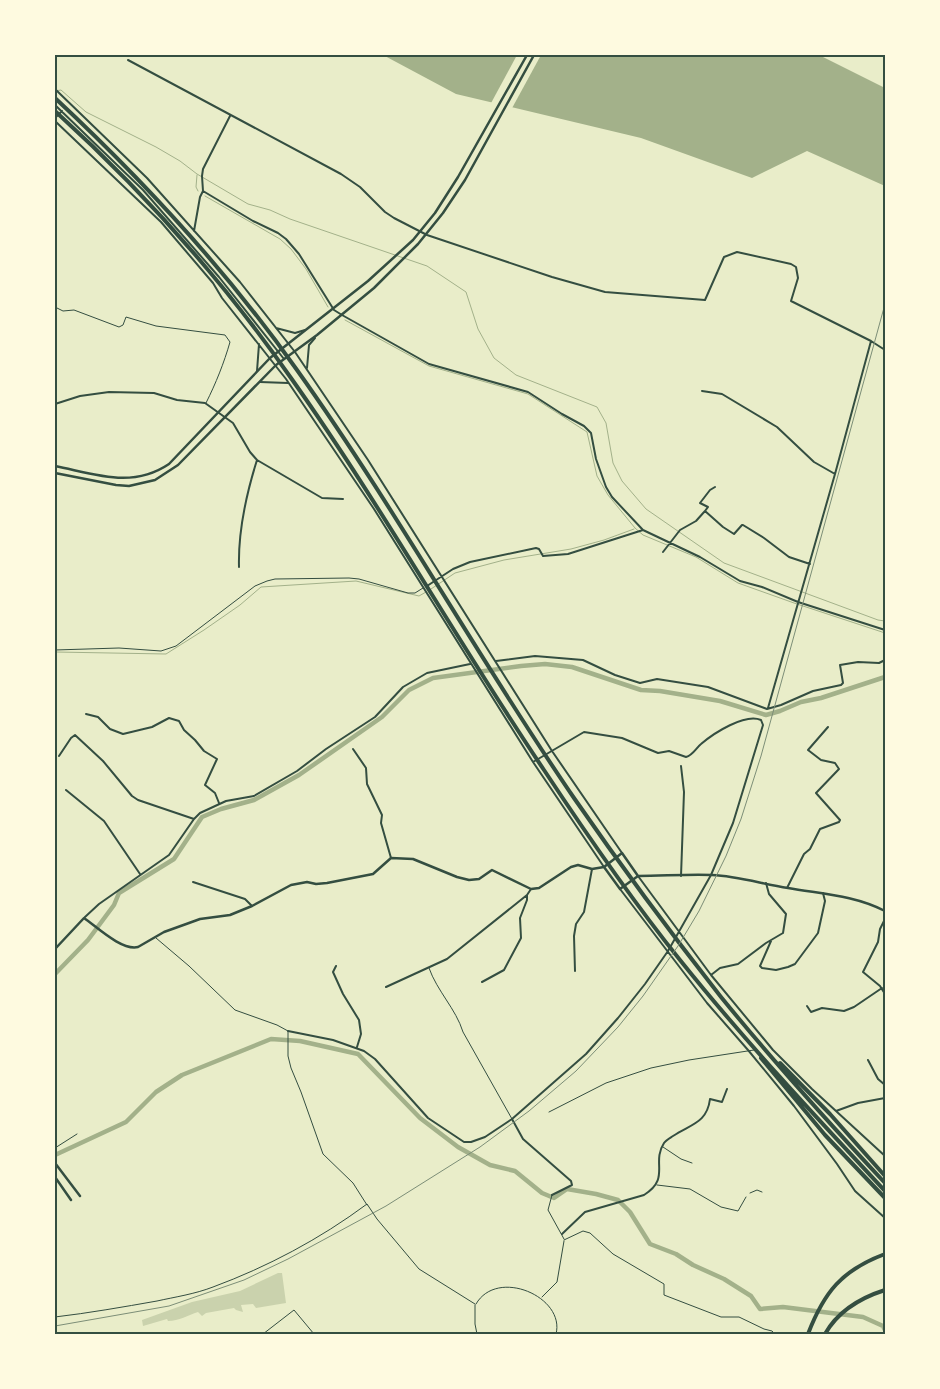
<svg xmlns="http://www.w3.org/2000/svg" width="940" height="1389" font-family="Montserrat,sans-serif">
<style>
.green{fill:#cad2ad}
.water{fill:#a3b18a}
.pier{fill:#e9edc9}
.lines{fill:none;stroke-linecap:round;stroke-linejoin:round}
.stream{stroke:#a3b18a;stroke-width:1}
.canal{stroke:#a3b18a;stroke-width:4.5}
.service{stroke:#344e41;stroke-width:1}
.minor{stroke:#344e41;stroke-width:2}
.tertiary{stroke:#344e41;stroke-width:2.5}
.motorway{stroke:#344e41;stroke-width:4}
.rail{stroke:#7c8e77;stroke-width:1}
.neatline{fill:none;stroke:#344e41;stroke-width:2}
</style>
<rect width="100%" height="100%" fill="#e9edc9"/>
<path class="green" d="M 278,1273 L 282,1273 L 286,1303 L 256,1308 L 253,1304 L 241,1305 L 243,1312 L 236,1310 L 234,1308 L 206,1313 L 202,1316 L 198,1312 C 188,1315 179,1321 168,1321 L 167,1319 L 143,1326 L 142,1320 L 192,1302 L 240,1291 Z"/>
<path class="water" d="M 383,55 L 819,55 L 885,88 L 885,186 L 807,151 L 752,178 L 641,138 L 456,94 Z"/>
<path class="pier" d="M 517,55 L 541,55 L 511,110 L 490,105 Z"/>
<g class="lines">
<path class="stream" d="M 55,91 L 61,90 L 86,112 L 156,147 L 180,161 L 197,174 L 248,204 L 270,210 L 290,219 L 427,266 L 466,292 L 478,329 L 494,358 L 516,375 L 597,407 L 606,423 L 613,463 L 622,481 L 646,509 L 724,563 L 878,620 L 885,621
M 197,175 L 196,187 L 198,191
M 205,196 L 280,239 L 291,249 L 306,269 L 328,307
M 345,320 L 429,366 L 528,394 L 587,432 L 597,476 L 608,495 L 635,528 L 643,535 L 696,557 L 738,583 L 794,603 L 885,633
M 431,589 L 455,573 L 504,560 L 571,549 L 604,540 L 634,529
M 55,652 L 166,654 L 204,630 L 240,605 L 261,587 L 356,581 L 419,596 L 426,592"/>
<path class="canal" d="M 55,974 L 88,940 L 114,905 L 119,893 L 174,859 L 202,817 L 221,809 L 254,800 L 299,775 L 382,717 L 409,690 L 433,678 L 521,666 L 545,664 L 572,667 L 641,690 L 660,691 L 720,701 L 766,715 L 780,711 L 801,702 L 821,698 L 885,677
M 55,1155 L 126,1122 L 156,1092 L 182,1075 L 271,1039 L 300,1041 L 358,1054 L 420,1118 L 458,1147 L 490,1165 L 515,1171 L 542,1193 L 554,1198 L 567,1189 L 596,1194 L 618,1200 L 630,1212 L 650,1244 L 676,1254 L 693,1265 L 724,1279 L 751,1296 L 760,1309 L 783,1307 L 863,1317 L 883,1326 L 885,1330"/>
<path class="service" d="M 55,307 L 63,311 L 74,310 L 119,327 L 123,325 L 126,317 L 156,326 L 225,335 L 230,342 C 224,363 216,383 206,403
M 55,650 L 119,648 L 161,651 L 176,646 L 255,586 L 267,581 L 275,579 L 349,578 L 359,579 L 408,593 L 415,593 L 423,588
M 156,938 L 189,966 L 235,1010 L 277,1025 L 288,1031 L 288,1056 L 291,1068 L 301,1092 L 323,1154 L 353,1183 L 367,1205
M 429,968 C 437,991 456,1009 463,1032 L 512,1119
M 549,1112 L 606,1083 L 651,1068 L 689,1060 L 754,1050
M 663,1147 L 681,1159 L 692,1163
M 55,1148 L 77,1134
M 657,1185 L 690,1189 L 721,1207 L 738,1211 L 746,1197
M 750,1193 L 757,1190 L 762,1192
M 552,1195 L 548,1210 L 564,1239
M 564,1240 L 583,1231 L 590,1233 L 613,1254 L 664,1284 L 664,1295 L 721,1317 L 739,1317 L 764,1329 L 772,1331 L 775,1334
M 542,1297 L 557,1282 L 564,1241
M 476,1304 C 497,1267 566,1297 556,1334
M 475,1305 L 475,1324 L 477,1334
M 55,1317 C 89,1313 123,1307 157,1301 C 175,1297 195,1294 213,1287 C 267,1267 320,1239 367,1204 L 377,1219 L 419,1269 L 475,1304
M 263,1334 L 294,1310 L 314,1334"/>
<path class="minor" d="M 128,60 L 341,174 L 360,187 L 385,212 L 394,218 L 427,235 L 552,277 L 605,292 L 705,300 L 724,257 L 737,252 L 791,264 L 796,267 L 798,278 L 791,301 L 871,341 L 885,350
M 55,89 L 147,178 L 240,282 L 295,352 L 368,460 L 552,751 L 622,853
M 55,105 L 143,190 L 219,277 L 284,359
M 55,118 L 62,111
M 55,121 L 161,222 L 213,283 L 222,298 L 286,379 L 374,509 L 533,762 L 604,867
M 203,191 L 253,221 L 278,233 L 286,239 L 299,254 L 334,310 L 342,315 L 429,364 L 528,392 L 562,414 L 584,426 L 591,433 L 596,459 L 606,487 L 612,497 L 643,530 L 700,557 L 740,581 L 762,587 L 798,602 L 885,630
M 194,231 L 200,197 L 203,191 L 202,176 L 203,169 L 230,116
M 276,328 L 295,333 L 305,330
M 307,368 L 309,345 L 315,338
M 257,371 L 259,344
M 260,382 L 288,383
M 702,391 L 722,394 L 777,427 L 814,462 L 835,474 L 871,341
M 55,404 L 80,396 L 109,392 L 154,393 L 177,400 L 205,403 L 233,423 L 250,452 L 257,460 L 322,498 L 343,499
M 705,511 L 708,507 L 700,503 L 710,490 L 715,487
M 663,552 L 680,530 L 696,521 L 705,511 L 723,527 L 734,534 L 742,525 L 743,525 L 764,538 L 789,557 L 810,564
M 239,567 C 238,530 246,495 257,460
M 427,586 L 453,569 L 470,562 L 536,548 L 539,549 L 543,556 L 568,554 L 643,530
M 496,661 L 535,656 L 583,660 L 615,675 L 640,683 L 657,679 L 708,687 L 767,709 L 781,705 L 813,691 L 841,685 L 843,683 L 840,665 L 858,662 L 879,663 L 885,660
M 768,708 L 835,474
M 86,714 L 98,717 L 110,729 L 123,734 L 152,727 L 169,718 L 179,721 L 184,730 L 195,740 L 204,751 L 217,759 L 205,785 L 215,793 L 219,803
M 353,749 L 366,768 L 367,784 L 382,815 L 381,823 L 391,858
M 59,756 L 71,738 L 75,735 L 103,761 L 132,796 L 138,800 L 194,819
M 681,766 L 684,792 L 681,876
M 66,790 L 104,821 L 140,874
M 638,876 L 711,975 L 773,1050 L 812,1089 L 885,1156
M 193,882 L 245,899 L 252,906
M 787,888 L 804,854 L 810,849 L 820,829 L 839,822 L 840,820 L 816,793 L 839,769 L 835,763 L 821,760 L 808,750 L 828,727
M 620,889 L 707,1003 L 748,1050 L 794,1106 L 837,1164 L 855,1191 L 885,1218
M 85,917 L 99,904 L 169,855 L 194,819 L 200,813 L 226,801 L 254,796 L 297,771 L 326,749 L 375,717 L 403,687 L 427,673 L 470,664
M 885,919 L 880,929 L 878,942 L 863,972 L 880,986 L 885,994
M 771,941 L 760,966 L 762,968 L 776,970 L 788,967 L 795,964 L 818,933 L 825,901 L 823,893
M 336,966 L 333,972 L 343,994 L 359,1020 L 361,1034 L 357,1047
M 575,971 L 574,936 L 576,924 L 584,912 L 592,869
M 711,975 L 720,968 L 738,964 L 766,943 L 783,933 L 786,914 L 769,894 L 766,883
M 482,982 L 504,970 L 521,938 L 520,918 L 527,900 L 527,895
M 386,987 L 447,959 L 527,895 L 531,889
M 807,1006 L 811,1012 L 822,1008 L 844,1011 L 854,1007 L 882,988
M 288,1031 L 333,1040 L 364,1051 L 375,1059 L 428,1118 L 464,1142 L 471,1142 L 485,1137 L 512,1119 L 586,1054 L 618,1018 L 645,984 L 668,951 L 711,875 L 733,823 L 763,725 L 761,720 C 745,713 714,733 701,744 C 696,748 693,755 686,757 L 669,751 L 658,753 L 622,738 L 584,732 L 533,762
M 868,1060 L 878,1079 L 885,1085
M 836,1111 L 858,1103 L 885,1098
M 512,1119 L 523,1139 L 571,1181 L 572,1185 L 552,1195
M 562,1234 L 585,1212 L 644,1195 C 671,1178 651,1163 664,1143 C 666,1140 670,1138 673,1136 C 691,1124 707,1123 710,1099 L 722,1102 L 727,1089"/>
<path class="tertiary" d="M 55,466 C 95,474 132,489 169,464 L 270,358 L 368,281 L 413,240 L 435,213 L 458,177 L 527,55
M 55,473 L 116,485 L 129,486 L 155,480 L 178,465 L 276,365 L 317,335 L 374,288 L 418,244 L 443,213 L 465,180 L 534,55
M 604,867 L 620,889 L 638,876
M 638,876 C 663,876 687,874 712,875 C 738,876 762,884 788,888 C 821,894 854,895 885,911
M 55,949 L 84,918 C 97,927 122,951 138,947 L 164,932 L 189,923 L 200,919 L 230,915 L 252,906 L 291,885 L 307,882 L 316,884 L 327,883 L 373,874 L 391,858 L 413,859 L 457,877 L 469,880 L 479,879 L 492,870 L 531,889 L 539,888 L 571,867 L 578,865 L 592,869 L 604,867 L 622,853 L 638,876
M 55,1163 L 80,1196
M 55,1177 L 71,1200"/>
<path class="motorway" d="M 55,98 C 144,181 227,271 297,370 C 396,509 478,658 574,798 C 621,866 670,932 721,997 C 773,1061 829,1123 885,1183
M 55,111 C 142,190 224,282 291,378 C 381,505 457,641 544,770 C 587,835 631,899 680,960 C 744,1040 815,1116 885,1191
M 761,1058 L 825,1135 L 885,1198
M 780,1063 L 830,1114 L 885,1176
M 808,1334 C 824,1292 842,1270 885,1254
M 825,1334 C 838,1311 860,1298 885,1290"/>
<path class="rail" d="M 55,1326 L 169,1306 L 244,1280 L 288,1259 L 386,1206 L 480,1147 L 529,1111 L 576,1071 L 618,1027 L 643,996 L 678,946 L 699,911 L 726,856 L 741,819 L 761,756 L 885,304"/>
</g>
<rect width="940" height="1389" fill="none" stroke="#fefae0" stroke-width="112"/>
<rect x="56" y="56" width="828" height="1277" class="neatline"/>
</svg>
